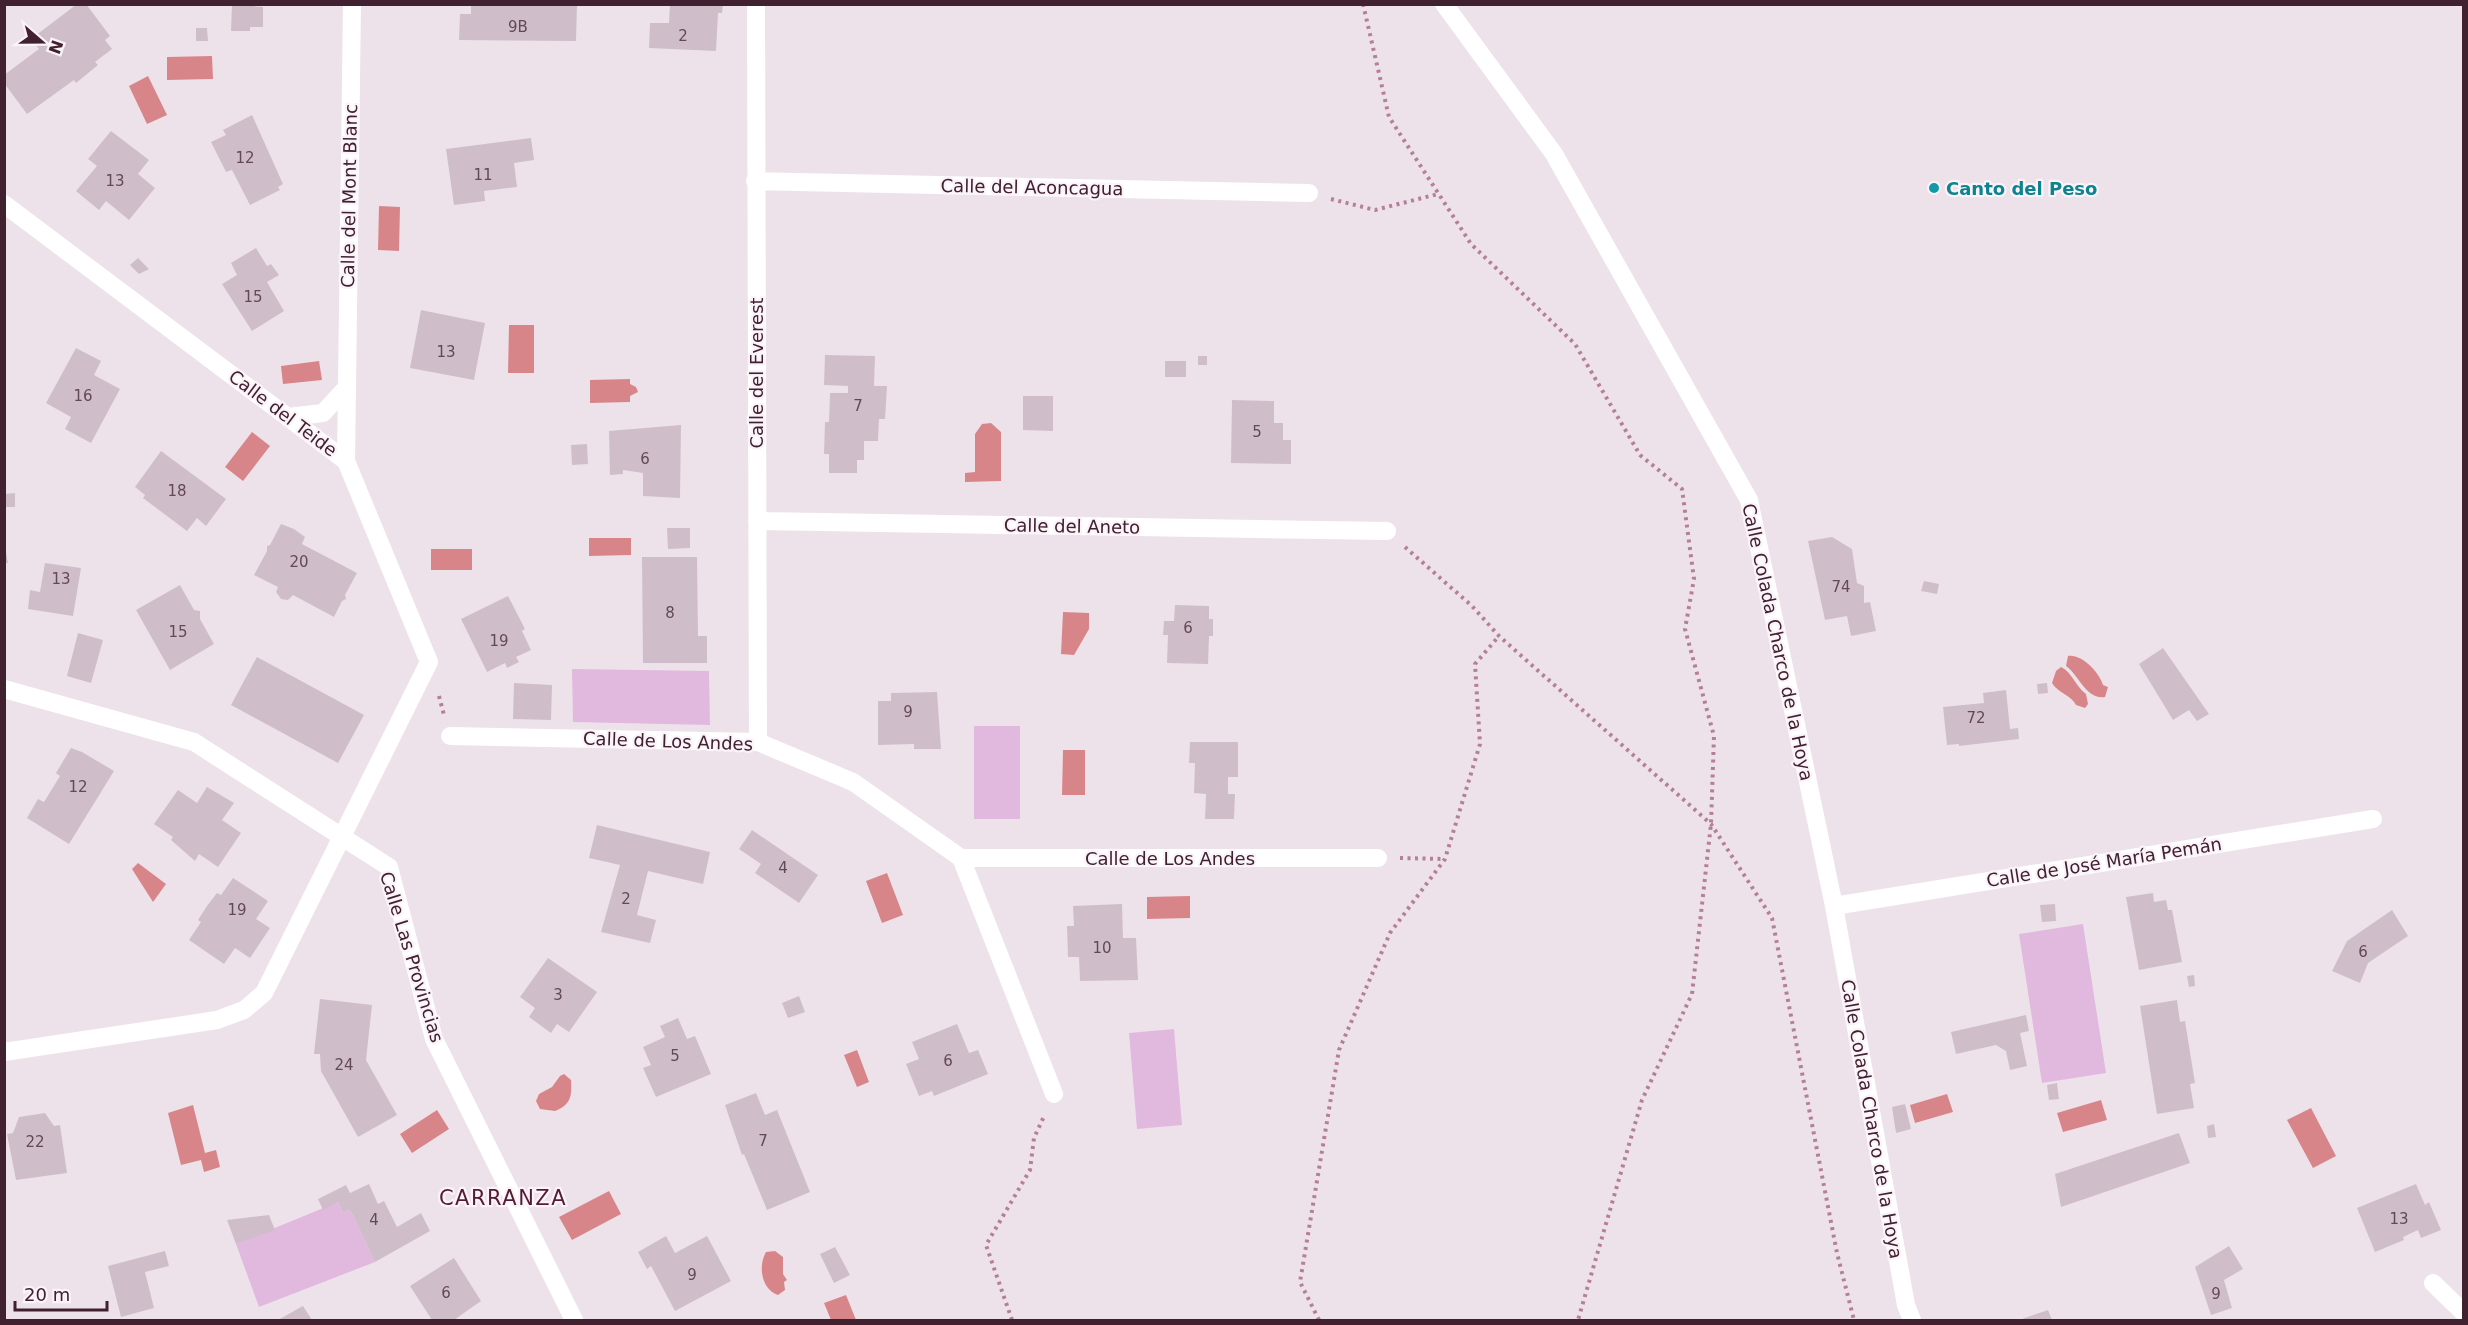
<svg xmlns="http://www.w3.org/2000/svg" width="2468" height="1325" font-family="'DejaVu Sans',sans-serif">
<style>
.green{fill:#e1b9df}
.water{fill:#d8858a}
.building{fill:#cfbec9}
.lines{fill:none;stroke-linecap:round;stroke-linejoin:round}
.path{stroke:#b57f9c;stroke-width:4;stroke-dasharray:3 4.5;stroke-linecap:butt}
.minor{stroke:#fff;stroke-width:18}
.culture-dot{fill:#0f9aa8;stroke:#faf3f8;stroke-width:2}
.labels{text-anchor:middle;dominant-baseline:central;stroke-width:4.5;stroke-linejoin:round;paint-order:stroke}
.number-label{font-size:15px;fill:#644856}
.street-label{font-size:18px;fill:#412030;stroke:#faf3f8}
.culture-label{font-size:18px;font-weight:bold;fill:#0d838f;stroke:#faf3f8;text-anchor:start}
.quarter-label{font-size:21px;letter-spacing:1.5px;fill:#561a35;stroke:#faf3f8}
</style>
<rect width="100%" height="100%" fill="#eee2ea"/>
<path class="green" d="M 572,669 L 709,671 L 710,725 L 573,722 Z
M 974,726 L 1020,726 L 1020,819 L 974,819 Z
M 2083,924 L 2106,1073 L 2042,1083 L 2019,934 Z
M 1174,1029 L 1182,1125 L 1137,1129 L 1129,1033 Z
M 338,1202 L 343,1213 L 350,1210 L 375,1262 L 259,1307 L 236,1244 Z"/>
<path class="water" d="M 212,56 L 213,79 L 167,80 L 167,57 Z
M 148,76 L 167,115 L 147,124 L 129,86 Z
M 379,206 L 400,207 L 399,251 L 378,250 Z
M 509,325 L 534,325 L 534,373 L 508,373 Z
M 319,361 L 322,380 L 283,384 L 281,366 Z
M 630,379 L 630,384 L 636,387 L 638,392 L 630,396 L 630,402 L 590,403 L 590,380 Z
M 991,423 L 1001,432 L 1001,481 L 965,482 L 965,473 L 975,472 L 975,434 L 982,424 Z
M 252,432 L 270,446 L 243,481 L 225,467 Z
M 589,538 L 631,538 L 631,555 L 589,556 Z
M 431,549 L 472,549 L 472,570 L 431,570 Z
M 1063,612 L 1089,613 L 1089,629 L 1074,655 L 1061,654 Z
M 2068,656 C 2082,654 2099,672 2103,685 L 2108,687 L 2105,697 C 2086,700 2079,675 2066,666 Z
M 2061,667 C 2072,672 2076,687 2086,694 L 2088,704 L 2085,708 L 2076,705 C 2071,695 2058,693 2052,683 L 2056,671 Z
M 1063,750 L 1085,750 L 1085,795 L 1062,795 Z
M 138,863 L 166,884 L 153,902 L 132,869 Z
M 887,873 L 903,915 L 882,923 L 866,881 Z
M 1190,896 L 1190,918 L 1147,919 L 1147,897 Z
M 857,1050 L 869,1082 L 857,1087 L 844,1055 Z
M 564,1074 L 571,1080 C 572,1096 571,1105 555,1111 L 540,1109 L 536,1101 L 539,1094 L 552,1087 L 560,1076 Z
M 1947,1094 L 1953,1112 L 1915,1123 L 1910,1105 Z
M 2101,1100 L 2107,1120 L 2063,1132 L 2057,1113 Z
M 193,1105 L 205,1153 L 216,1150 L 220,1167 L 204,1172 L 201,1160 L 181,1165 L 168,1113 Z
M 2311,1108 L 2336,1156 L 2313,1168 L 2287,1120 Z
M 437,1110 L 449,1129 L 412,1153 L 400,1134 Z
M 609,1191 L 621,1214 L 572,1240 L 559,1217 Z
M 775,1251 L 783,1257 L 783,1274 L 787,1280 L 784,1282 L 785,1290 L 778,1295 C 761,1289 758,1266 766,1252 Z
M 846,1295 L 856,1320 L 831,1320 L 824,1303 Z"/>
<path class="building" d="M 77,4 L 86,4 L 110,36 L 105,40 L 112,49 L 95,62 L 98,65 L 76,83 L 74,80 L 27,114 L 4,83 L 4,75 L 39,49 L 31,39 Z
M 232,4 L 263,7 L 263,27 L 250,27 L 250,31 L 231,31 Z
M 471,4 L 577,5 L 576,41 L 459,40 L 460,14 L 471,14 Z
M 670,4 L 723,4 L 722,13 L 718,13 L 716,51 L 649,48 L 650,23 L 669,23 Z
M 196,28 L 207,28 L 208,41 L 196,41 Z
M 252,115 L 283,184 L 278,187 L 280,190 L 250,205 L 232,170 L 226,172 L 211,142 L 226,135 L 223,130 Z
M 111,131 L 149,160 L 138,174 L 155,188 L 129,220 L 106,201 L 99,210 L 76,191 L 97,166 L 88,159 Z
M 531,138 L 534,160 L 514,163 L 517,187 L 484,191 L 485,201 L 454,205 L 446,149 Z
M 256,248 L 267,266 L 271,264 L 279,275 L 267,282 L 284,311 L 252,331 L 222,284 L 237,275 L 231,263 Z
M 138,258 L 149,269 L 139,274 L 130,265 Z
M 421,310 L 485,323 L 474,380 L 410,368 Z
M 76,348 L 101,361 L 94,375 L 120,389 L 91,443 L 65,429 L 71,417 L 46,403 Z
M 825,355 L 875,356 L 874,386 L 887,386 L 885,419 L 879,419 L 878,441 L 864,441 L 864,460 L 857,460 L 857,473 L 829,473 L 829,454 L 824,454 L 825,422 L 829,422 L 830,393 L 848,393 L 848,386 L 824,385 Z
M 1198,356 L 1207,356 L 1207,365 L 1198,365 Z
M 1165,361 L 1186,361 L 1186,377 L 1165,377 Z
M 1023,396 L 1053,396 L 1053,431 L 1023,430 Z
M 1232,400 L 1274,401 L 1274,423 L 1283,423 L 1283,440 L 1291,440 L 1291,464 L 1231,463 Z
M 681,425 L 680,498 L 643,496 L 643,473 L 623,470 L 623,474 L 610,475 L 609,431 Z
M 587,444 L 588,464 L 572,465 L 571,445 Z
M 161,451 L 226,499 L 206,526 L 197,518 L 187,531 L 143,498 L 145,495 L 135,487 Z
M 15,493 L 15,507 L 5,507 L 5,494 Z
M 281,524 L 294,529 L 305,537 L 302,544 L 357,573 L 345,595 L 346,599 L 342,601 L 334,617 L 293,595 L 288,600 L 281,599 L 276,592 L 278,587 L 254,575 L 267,551 L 267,546 L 270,545 Z
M 667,528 L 690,528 L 690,548 L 668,549 Z
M 1832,537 L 1852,549 L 1857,583 L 1864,586 L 1864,603 L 1870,602 L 1876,631 L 1851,636 L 1847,616 L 1825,620 L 1808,541 Z
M 4,540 L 8,563 L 4,563 Z
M 642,557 L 697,557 L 698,636 L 707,636 L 707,663 L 643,663 Z
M 45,563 L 81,568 L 73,616 L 28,609 L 30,590 L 40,592 Z
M 1924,581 L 1939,584 L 1937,594 L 1921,591 Z
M 180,585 L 194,610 L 200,611 L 200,619 L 214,644 L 170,670 L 136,610 Z
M 508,596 L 525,629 L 522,631 L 531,650 L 516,657 L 519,662 L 507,668 L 505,663 L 487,672 L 461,619 Z
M 1175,605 L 1209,606 L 1209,619 L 1213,619 L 1213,636 L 1209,636 L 1208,664 L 1167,663 L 1168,635 L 1163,635 L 1164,621 L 1174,621 Z
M 78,633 L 103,640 L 91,683 L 67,676 Z
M 2163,648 L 2209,714 L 2197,721 L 2189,710 L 2173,720 L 2139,664 Z
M 257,657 L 364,715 L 338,763 L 231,705 Z
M 514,683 L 552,685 L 551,720 L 513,719 Z
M 2047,683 L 2048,693 L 2038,694 L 2037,684 Z
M 2006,690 L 2010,729 L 2018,728 L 2019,739 L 1959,746 L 1959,744 L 1947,745 L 1943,707 L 1984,703 L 1983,693 Z
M 937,692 L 941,749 L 914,749 L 914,744 L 878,745 L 878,701 L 891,701 L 891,693 Z
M 1190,742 L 1238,742 L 1238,777 L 1228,777 L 1228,794 L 1235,794 L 1234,819 L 1205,819 L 1206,794 L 1194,793 L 1195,763 L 1189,763 Z
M 71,748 L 82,752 L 114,771 L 69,844 L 27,818 L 38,799 L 44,802 L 60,776 L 56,773 Z
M 207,787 L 234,803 L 222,820 L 241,833 L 218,867 L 199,854 L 195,861 L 171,840 L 173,837 L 154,824 L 178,790 L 197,803 Z
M 597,825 L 710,852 L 703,884 L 648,871 L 637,915 L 656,920 L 650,943 L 601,932 L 620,865 L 589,858 Z
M 752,830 L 818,875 L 799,903 L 755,873 L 761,864 L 739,849 Z
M 233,878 L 268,901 L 256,919 L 270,928 L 250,958 L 235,948 L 224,964 L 189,940 L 201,922 L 198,920 L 207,906 L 217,893 L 221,895 Z
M 2153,893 L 2154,902 L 2166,900 L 2168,910 L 2172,910 L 2182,962 L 2139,970 L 2126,897 Z
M 1122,904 L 1123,938 L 1136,938 L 1138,980 L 1080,981 L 1079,957 L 1068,957 L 1067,926 L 1074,926 L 1073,906 Z
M 2055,904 L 2056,921 L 2042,922 L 2040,905 Z
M 2392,910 L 2408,936 L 2368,963 L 2360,983 L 2332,971 L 2347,941 Z
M 548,958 L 597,992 L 569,1032 L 557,1024 L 551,1033 L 529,1017 L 535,1008 L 520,997 Z
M 2194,975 L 2195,986 L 2189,987 L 2187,976 Z
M 799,996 L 805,1012 L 788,1018 L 782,1003 Z
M 320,999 L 372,1005 L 366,1060 L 397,1115 L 358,1137 L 321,1071 L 320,1054 L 314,1054 Z
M 2177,1000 L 2180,1022 L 2185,1021 L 2195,1083 L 2190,1084 L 2194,1108 L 2157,1114 L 2140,1006 Z
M 2026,1015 L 2029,1031 L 2020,1033 L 2027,1066 L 2010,1070 L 2006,1051 L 1996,1045 L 1956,1054 L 1951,1032 Z
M 678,1018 L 687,1039 L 695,1036 L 711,1074 L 656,1097 L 643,1068 L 651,1065 L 643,1047 L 665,1037 L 660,1026 Z
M 957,1024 L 969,1053 L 978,1050 L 988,1074 L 934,1096 L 932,1091 L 919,1096 L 906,1064 L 919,1059 L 912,1042 Z
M 2057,1083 L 2059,1099 L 2049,1100 L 2047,1085 Z
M 756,1093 L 765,1115 L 777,1110 L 810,1192 L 767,1210 L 744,1154 L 742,1155 L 725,1105 Z
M 1905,1104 L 1911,1129 L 1896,1133 L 1892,1107 Z
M 45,1113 L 54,1126 L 60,1125 L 67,1173 L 16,1180 L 7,1134 L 13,1133 L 19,1117 Z
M 2214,1124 L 2216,1137 L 2208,1138 L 2207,1126 Z
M 2179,1133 L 2190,1163 L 2061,1207 L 2055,1174 Z
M 369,1184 L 378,1204 L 384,1201 L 397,1227 L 421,1213 L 430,1231 L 375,1262 L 350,1210 L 343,1213 L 338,1202 L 323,1210 L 318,1199 L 346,1185 L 350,1193 Z
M 2416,1184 L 2425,1205 L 2429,1202 L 2441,1230 L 2421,1238 L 2418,1230 L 2403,1237 L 2404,1240 L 2375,1252 L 2357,1208 Z
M 269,1215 L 275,1230 L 236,1244 L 227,1220 Z
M 666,1236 L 675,1253 L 707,1236 L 731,1281 L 675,1311 L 651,1266 L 647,1269 L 638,1252 Z
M 2229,1246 L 2243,1269 L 2224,1280 L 2232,1308 L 2211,1315 L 2195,1267 Z
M 835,1247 L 850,1275 L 834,1283 L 820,1254 Z
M 165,1251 L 169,1266 L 145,1272 L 154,1308 L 121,1317 L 108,1266 Z
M 454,1258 L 481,1301 L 454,1320 L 432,1320 L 410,1286 Z
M 303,1306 L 312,1320 L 278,1320 L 301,1307 Z
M 2048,1310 L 2052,1320 L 2019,1320 Z"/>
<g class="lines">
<path class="path" d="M 1363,4 L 1389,117 L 1471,244 L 1575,344 L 1640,455 L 1682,489 L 1694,579 L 1685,629 L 1714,736 L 1711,824 L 1692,994 L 1642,1100 L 1578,1320
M 1331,199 L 1375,210 L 1438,194
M 1405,547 L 1472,606 L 1499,636 L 1711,824 L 1772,918 L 1837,1253 L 1854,1320
M 439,696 L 444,715
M 1400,858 L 1444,859
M 1012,1320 L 986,1245 L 1030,1170 L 1034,1138 L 1045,1114
M 1319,1320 L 1300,1282 L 1339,1050 L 1390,933 L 1445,859 L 1480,744 L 1475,664 L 1499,636"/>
<path class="minor" d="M 756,4 L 758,742
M 1444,4 L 1554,154 L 1749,500 L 1834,906 L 1906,1305 L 1912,1320
M 755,181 L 1309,193
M 4,204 L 346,461 L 429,662 L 264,993 L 244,1010 L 217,1020 L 4,1052
M 288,417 L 323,413 L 347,387
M 346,461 L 352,4
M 757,521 L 1387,531
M 4,689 L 194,742 L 389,867 L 434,1039 L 574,1320
M 450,736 L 758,742 L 853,782 L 961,858 L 1378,858
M 961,858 L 1054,1094
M 1834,906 L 2373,819
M 2433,1283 L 2464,1313"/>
</g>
<circle class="culture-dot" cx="1934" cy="188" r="6"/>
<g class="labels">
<g class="number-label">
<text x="518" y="27">9B</text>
<text x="683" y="36">2</text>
<text x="245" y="158">12</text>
<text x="483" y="175">11</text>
<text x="115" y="181">13</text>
<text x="253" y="297">15</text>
<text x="446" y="352">13</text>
<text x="83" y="396">16</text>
<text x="858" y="406">7</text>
<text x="1257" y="432">5</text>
<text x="645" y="459">6</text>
<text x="177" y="491">18</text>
<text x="299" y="562">20</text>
<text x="61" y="579">13</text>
<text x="1841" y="587">74</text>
<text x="670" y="613">8</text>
<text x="1188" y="628">6</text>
<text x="178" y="632">15</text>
<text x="499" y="641">19</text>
<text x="908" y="712">9</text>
<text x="1976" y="718">72</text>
<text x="78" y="787">12</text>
<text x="783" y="868">4</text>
<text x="626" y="899">2</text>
<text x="237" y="910">19</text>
<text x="1102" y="948">10</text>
<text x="2363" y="952">6</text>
<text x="558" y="995">3</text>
<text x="675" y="1056">5</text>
<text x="948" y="1061">6</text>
<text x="344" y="1065">24</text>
<text x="763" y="1141">7</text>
<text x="35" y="1142">22</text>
<text x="2399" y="1219">13</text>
<text x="374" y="1220">4</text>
<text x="692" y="1275">9</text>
<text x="446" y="1293">6</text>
<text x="2216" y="1294">9</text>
</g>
<g class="street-label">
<text transform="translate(1032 187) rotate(1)">Calle del Aconcagua</text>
<text transform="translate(349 196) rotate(-89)">Calle del Mont Blanc</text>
<text transform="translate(756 373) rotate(-90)">Calle del Everest</text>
<text transform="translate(283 413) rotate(37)">Calle del Teide</text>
<text transform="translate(1072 526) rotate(1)">Calle del Aneto</text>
<text transform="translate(1778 642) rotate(78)">Calle Colada Charco de la Hoya</text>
<text transform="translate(668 741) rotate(2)">Calle de Los Andes</text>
<text x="1170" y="858">Calle de Los Andes</text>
<text transform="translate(2104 862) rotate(-9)">Calle de José María Pemán</text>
<text transform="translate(412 957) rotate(73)">Calle Las Provincias</text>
<text transform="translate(1872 1119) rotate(80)">Calle Colada Charco de la Hoya</text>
</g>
<g class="culture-label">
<text x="1946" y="188">Canto del Peso</text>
</g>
<g class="quarter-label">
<text x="503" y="1198">CARRANZA</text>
</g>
</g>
<rect width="2468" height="1325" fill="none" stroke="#412030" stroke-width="12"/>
<g transform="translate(42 42) rotate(110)" stroke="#faf3f8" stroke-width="4.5" paint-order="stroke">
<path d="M0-4.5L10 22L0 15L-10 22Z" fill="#412030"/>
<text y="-9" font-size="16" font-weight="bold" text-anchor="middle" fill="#412030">N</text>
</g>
<path d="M15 1301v9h92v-9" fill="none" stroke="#412030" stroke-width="3"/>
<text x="24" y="1301" font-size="18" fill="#412030" stroke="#faf3f8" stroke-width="4.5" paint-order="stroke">20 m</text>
</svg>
